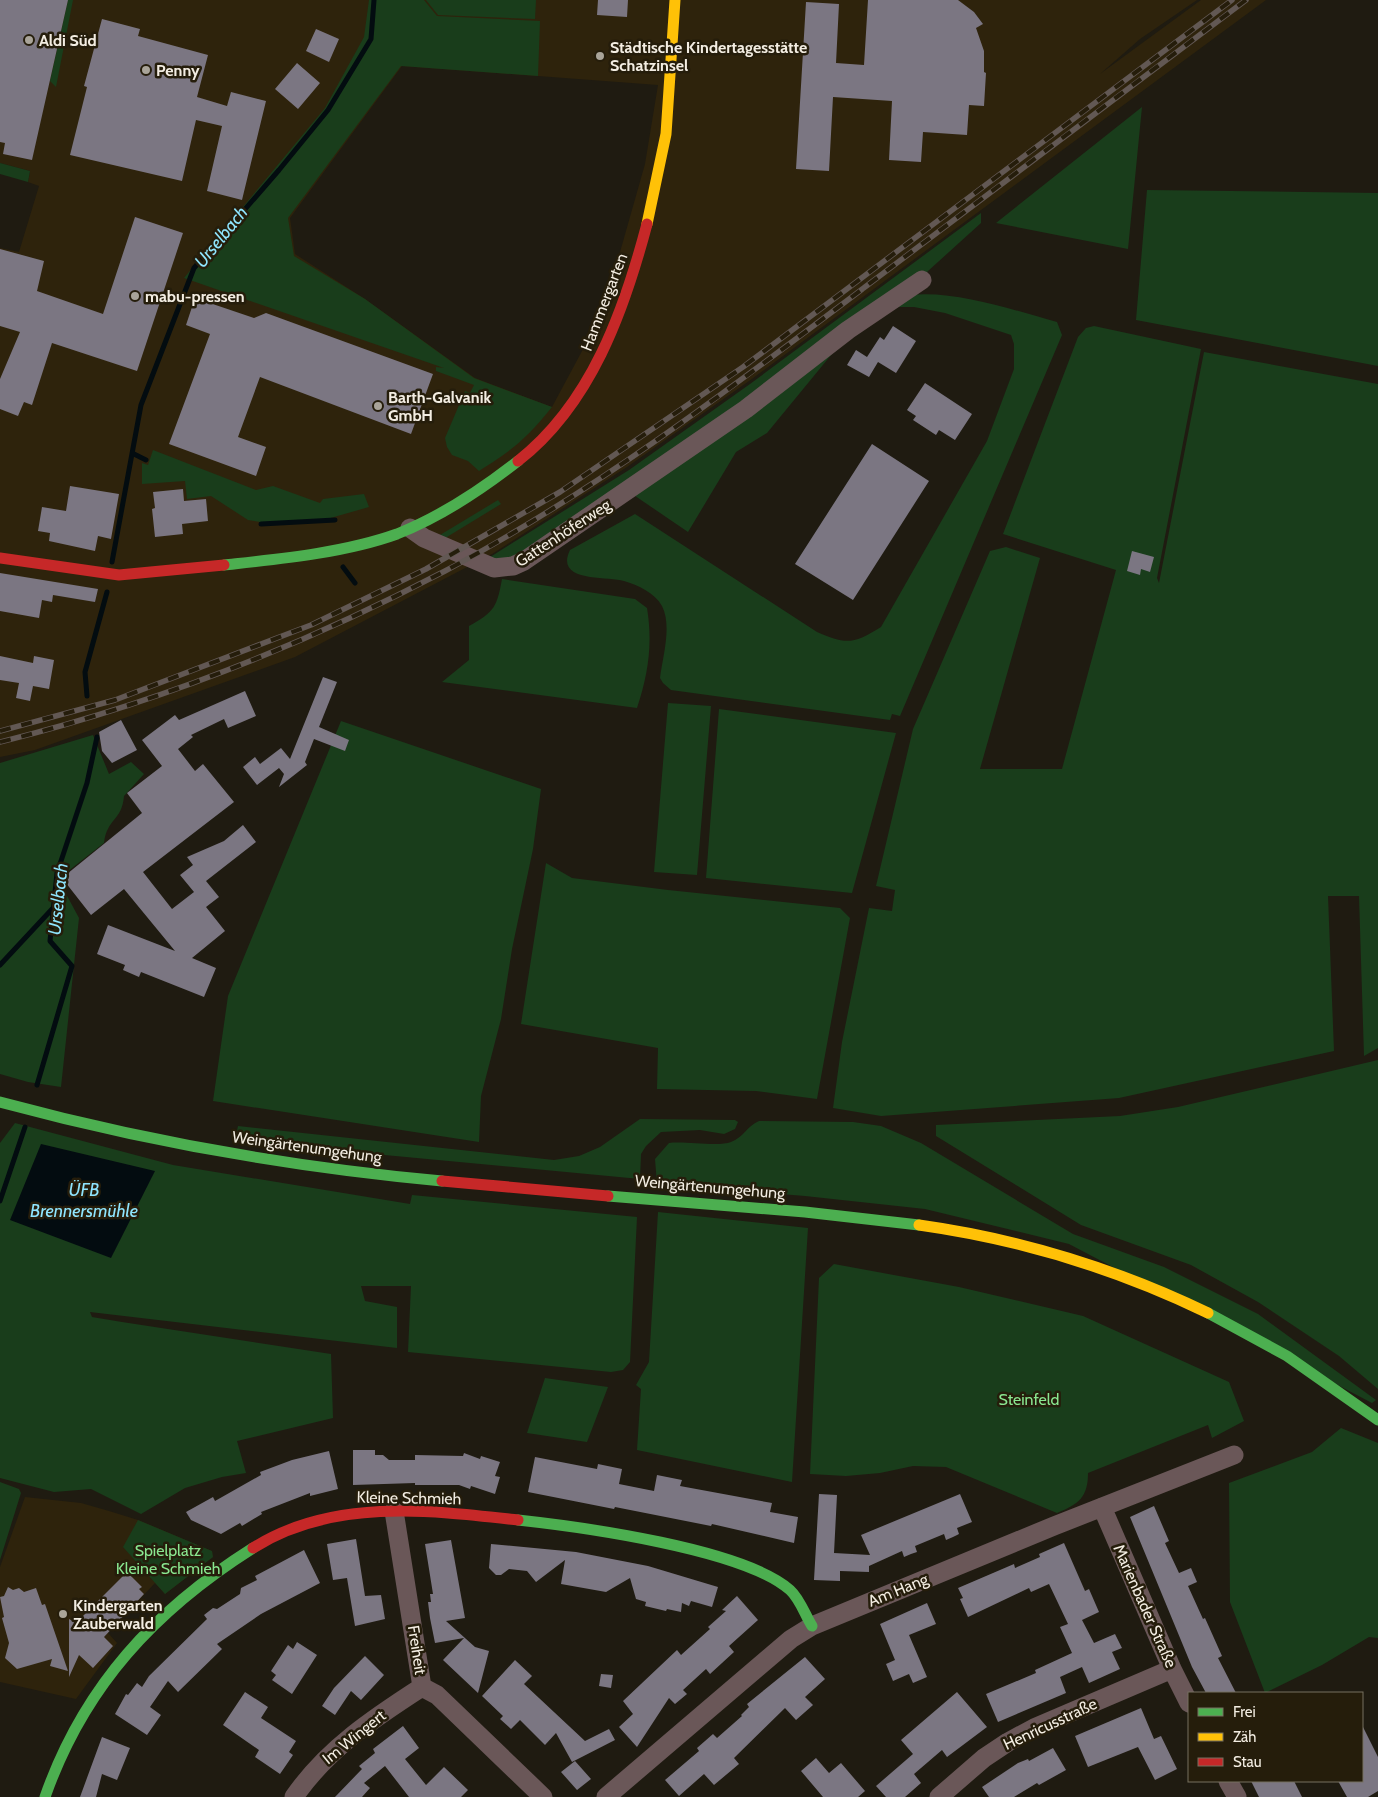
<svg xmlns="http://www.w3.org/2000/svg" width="1378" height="1797" font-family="Cabin,sans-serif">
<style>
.built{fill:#2e230c;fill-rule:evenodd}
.green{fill:#193d1b}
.water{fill:#030c10}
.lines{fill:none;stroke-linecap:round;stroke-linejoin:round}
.stream{stroke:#030c10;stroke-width:5}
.building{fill:#7b7682}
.street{stroke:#6a5758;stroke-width:19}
.fast{stroke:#4caf50;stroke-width:11}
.slow{stroke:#ffc107;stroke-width:11}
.jam{stroke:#c62828;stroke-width:11}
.rail-casing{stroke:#625854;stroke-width:5.5}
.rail{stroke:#251d0b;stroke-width:4;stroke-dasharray:11;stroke-linecap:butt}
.poi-dot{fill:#a9a499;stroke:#251d0b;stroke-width:2}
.labels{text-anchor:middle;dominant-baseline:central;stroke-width:5;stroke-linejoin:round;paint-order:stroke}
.poi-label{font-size:16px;font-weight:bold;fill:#f3ede2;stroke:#251d0b;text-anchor:start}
.street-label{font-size:16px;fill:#f3ede2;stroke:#251d0b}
.park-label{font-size:16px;fill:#8ae790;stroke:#251d0b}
.water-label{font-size:18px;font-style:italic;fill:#8fe5fe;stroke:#251d0b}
</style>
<rect width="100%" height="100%" fill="#1f1b11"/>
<path class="built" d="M 0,0 L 1197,0 L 1140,39 L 1100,74 L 1201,0 L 1266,0 L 749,381 L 627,467 L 492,554 L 295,657 L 35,750 L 0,757 L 0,248 L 19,252 L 39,186 L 28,182 L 30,171 L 0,163 ZM 402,66 L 658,85 L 645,164 L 603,312 L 552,407 L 475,378 L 365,299 L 295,254 L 290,218 Z
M 25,1497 L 81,1503 L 109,1511 L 138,1520 L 212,1551 L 213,1557 L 165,1594 L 155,1583 L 108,1633 L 117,1643 L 76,1699 L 0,1682 L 0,1567 Z"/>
<path class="green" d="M 68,0 L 73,0 L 56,87 L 50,81 Z
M 369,0 L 424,0 L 437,16 L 540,21 L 538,76 L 401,66 L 288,218 L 294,256 L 365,299 L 474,378 L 552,407 C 527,438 513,450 479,471 L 468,461 L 452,455 L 447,447 L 445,438 L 465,391 L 470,393 L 474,385 L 436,371 L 436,367 L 444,368 L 184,278 L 325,108 L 364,37 Z
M 426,0 L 536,0 L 535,19 L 438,15 Z
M 1142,107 L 1128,249 L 996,223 Z
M 0,163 L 30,171 L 28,182 L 0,174 Z
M 1147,190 L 1378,193 L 1378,366 L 1136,320 Z
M 981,213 L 981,223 L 917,281 L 910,295 C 956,290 1013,310 1057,322 L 1062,335 L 900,716 L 892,714 L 890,720 L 671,690 L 663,683 L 660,678 C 663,655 672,626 662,606 C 655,593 638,585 624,581 C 607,576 554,583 570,550 L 635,514 L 817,632 C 846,645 854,644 881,627 L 987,441 L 1014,369 L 1014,344 L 1011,335 L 945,313 L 914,307 L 893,307 L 836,349 L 767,433 L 736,452 L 688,532 L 622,487 C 593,508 522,569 487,559 L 629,470 L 750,384 Z
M 1094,326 L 1201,349 L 1157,578 L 1159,583 L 1204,352 L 1378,384 L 1378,1048 L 1364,1056 L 1359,896 L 1328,896 L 1334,1051 L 1119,1098 L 881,1116 L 833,1108 L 842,1042 L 869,908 L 892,911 L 895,890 L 876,886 L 913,729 L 990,551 L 1006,547 L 1040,558 L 980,769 L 1062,769 L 1116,570 L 1003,534 L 1078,337 L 1086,328 Z
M 153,450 L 256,490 L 273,486 L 320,503 L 323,499 L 364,494 L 369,507 L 327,519 L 267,523 L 248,520 L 211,496 L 187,499 L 185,481 L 142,484 L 142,463 L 148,465 Z
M 498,500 L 501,504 L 442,540 L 440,535 Z
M 502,579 L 635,599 L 647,608 C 653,644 648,675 637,708 L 442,682 L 469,660 L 469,626 C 495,612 497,606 502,579 Z
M 668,703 L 711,706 L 697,875 L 654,872 Z
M 719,709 L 896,733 L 852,893 L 706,878 Z
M 341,721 L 541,789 L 533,849 L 512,949 L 501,1019 L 481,1096 L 479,1142 L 213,1101 L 228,996 Z
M 93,735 L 109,774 L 131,762 L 144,774 L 124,796 C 122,821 107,818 104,843 L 58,879 L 79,918 L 61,1087 L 28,1082 L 0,1074 L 0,763 Z
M 546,863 L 572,878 L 668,890 L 840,908 L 850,918 L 817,1099 L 756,1091 L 657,1089 L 658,1048 L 521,1024 Z
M 1378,1060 L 1378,1389 L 1339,1356 L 1258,1302 L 1191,1265 L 1081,1225 L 936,1136 L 936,1125 L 1120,1116 L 1178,1107 Z
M 640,1119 L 735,1120 L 738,1122 L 735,1129 L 724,1134 L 700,1130 L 661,1132 L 646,1146 L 641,1154 L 640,1179 L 235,1141 L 238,1126 L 554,1160 L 579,1156 L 600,1147 Z
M 759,1121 L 853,1122 L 881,1126 L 921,1143 L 1073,1234 L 1164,1267 L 1258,1314 L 1376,1400 L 1372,1403 L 1069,1244 L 925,1209 L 805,1196 L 657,1184 L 655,1159 L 669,1143 C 685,1141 719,1147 731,1142 C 743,1138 748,1125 759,1121 Z
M 15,1123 L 173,1165 L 410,1204 L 412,1195 L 637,1217 L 630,1362 L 623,1370 L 611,1372 L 408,1352 L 411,1286 L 361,1286 L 365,1301 L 397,1307 L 397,1348 L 90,1312 L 92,1317 L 122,1322 L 331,1354 L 333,1418 L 237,1441 L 246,1473 L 222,1477 L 185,1488 L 141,1514 L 91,1489 L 54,1492 L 0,1478 L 0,1143 Z
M 658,1212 L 808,1228 L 792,1482 L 637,1450 L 641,1389 L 636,1385 L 649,1362 Z
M 834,1264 L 959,1287 L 1083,1316 L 1229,1382 L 1244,1421 L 1212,1438 L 1208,1425 L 1088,1473 C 1088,1497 1079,1504 1057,1513 L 946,1467 L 913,1466 L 880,1473 L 846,1476 L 810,1474 L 819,1278 Z
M 545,1378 L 608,1387 L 587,1442 L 527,1433 Z
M 1341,1428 L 1378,1443 L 1378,1638 L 1369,1637 L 1322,1665 L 1265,1693 L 1230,1602 L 1229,1483 L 1312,1452 Z
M 0,1482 L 19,1489 L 21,1493 L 0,1560 Z
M 138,1520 L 212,1551 L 213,1557 L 165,1594 L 123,1547 Z"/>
<path class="water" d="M 41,1144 L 155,1171 L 111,1258 L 10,1220 Z"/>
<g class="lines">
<path class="stream" d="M 134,454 L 146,460
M 261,524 L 335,520
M 112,562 L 141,405 L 194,268 L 279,170 L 328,110 L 371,39 L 374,0
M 343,567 L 355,583
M 87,696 L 85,672 L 107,592
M 0,965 L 54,907
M 37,1085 L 72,966 L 50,941 L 57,873 L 87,783 L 97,737
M 0,1201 L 25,1127"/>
</g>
<path class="building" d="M 0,0 L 68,0 L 32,160 L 3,154 L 5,143 L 0,142 Z
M 598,0 L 628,0 L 627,17 L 597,15 Z
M 868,0 L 958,0 L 974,12 L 983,24 L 976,28 L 984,51 L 984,72 L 986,73 L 984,106 L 969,105 L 967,135 L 923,132 L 921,162 L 889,160 L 892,101 L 833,97 L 829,171 L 796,169 L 806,2 L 839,4 L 836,63 L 864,65 Z
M 102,19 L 140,29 L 138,36 L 208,55 L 197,97 L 227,106 L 231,92 L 266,101 L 242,200 L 207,191 L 222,126 L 196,120 L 182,181 L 70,155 L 87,87 L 84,86 Z
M 316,29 L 339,39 L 329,62 L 306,51 Z
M 297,63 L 320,83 L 298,109 L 275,89 Z
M 135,217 L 183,233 L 137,371 L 52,343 L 32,405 L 24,402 L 18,416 L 0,409 L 0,379 L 20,332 L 0,326 L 0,249 L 44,261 L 37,291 L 103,314 Z
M 195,298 L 254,318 L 266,313 L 433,374 L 411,434 L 260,377 L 238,437 L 266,447 L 256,476 L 169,444 L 210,334 L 186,325 Z
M 893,326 L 916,341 L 896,373 L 878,362 L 869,377 L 847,365 L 856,350 L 867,357 L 880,337 L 884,340 Z
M 925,383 L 972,414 L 955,440 L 939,430 L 936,435 L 913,420 L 916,416 L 907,410 Z
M 872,444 L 929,481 L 853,600 L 795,564 Z
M 70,486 L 119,494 L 111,539 L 98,536 L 95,551 L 49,541 L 50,533 L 38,531 L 42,507 L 66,511 Z
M 183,489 L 184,501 L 206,499 L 208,521 L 182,524 L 183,534 L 155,537 L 152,509 L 155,508 L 153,492 Z
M 1132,551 L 1154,557 L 1150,572 L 1141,569 L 1140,575 L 1127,571 Z
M 0,573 L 98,589 L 95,602 L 53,595 L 52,602 L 42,600 L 39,618 L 0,611 Z
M 0,656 L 33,663 L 34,656 L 54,660 L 49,689 L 33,686 L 30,701 L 16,698 L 19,683 L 0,680 Z
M 323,677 L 337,682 L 319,727 L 349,740 L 345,751 L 314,739 L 305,762 L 307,765 L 279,787 L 284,774 L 279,768 L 257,785 L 243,767 L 255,757 L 260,764 L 281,748 L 290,759 Z
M 245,691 L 256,716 L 228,728 L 224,719 L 191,735 L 193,737 L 178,749 L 195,771 L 203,764 L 234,802 L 143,872 L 172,909 L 194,892 L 180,875 L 193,865 L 187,857 L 224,841 L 243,825 L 256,842 L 206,881 L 219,897 L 206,907 L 225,931 L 192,958 L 216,968 L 204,997 L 141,972 L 139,977 L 123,970 L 125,965 L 97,954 L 108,925 L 175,951 L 124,889 L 91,915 L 62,878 L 142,813 L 127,793 L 162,766 L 142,740 L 175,715 L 179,720 Z
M 121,720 L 137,750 L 112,763 L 102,751 L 99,732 Z
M 353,1450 L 375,1450 L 375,1455 L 383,1455 L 389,1460 L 415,1460 L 415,1455 L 463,1456 L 464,1453 L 480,1459 L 481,1456 L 500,1462 L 495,1476 L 500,1477 L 495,1494 L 471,1486 L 470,1489 L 459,1485 L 415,1485 L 415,1483 L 353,1485 Z
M 329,1451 L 338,1489 L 310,1496 L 310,1493 L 261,1512 L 262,1514 L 242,1526 L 240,1523 L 221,1534 L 191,1520 L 186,1512 L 213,1497 L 215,1501 L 261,1475 L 260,1472 L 292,1460 Z
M 535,1457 L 597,1469 L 598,1464 L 622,1469 L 619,1484 L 654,1491 L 657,1475 L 682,1480 L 680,1486 L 772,1503 L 770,1512 L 798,1517 L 794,1543 L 712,1524 L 711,1526 L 615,1507 L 614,1509 L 528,1492 Z
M 819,1494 L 837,1495 L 834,1553 L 870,1555 L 861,1535 L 960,1494 L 972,1522 L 957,1528 L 959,1534 L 953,1537 L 946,1540 L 944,1534 L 915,1546 L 917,1552 L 911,1554 L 904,1557 L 902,1551 L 869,1566 L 869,1572 L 840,1571 L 840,1581 L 814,1580 Z
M 1154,1506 L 1169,1541 L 1165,1543 L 1179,1573 L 1191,1568 L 1197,1582 L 1188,1586 L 1203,1619 L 1205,1618 L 1222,1656 L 1218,1658 L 1236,1693 L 1206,1693 L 1192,1667 L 1130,1517 Z
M 356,1539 L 365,1596 L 381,1595 L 385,1619 L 355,1626 L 347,1578 L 333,1580 L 327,1544 Z
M 451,1540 L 465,1618 L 446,1621 L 475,1647 L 489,1651 L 478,1693 L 443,1660 L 464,1638 L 435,1643 L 430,1618 L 428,1602 L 431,1602 L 430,1594 L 433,1594 L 425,1544 Z
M 1064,1543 L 1085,1591 L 1089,1589 L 1099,1612 L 1082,1620 L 1094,1643 L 1115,1634 L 1122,1648 L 1112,1652 L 1120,1669 L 1089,1683 L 1082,1667 L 1060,1677 L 1066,1693 L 998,1722 L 986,1694 L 1036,1673 L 1035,1670 L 1072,1653 L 1060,1627 L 1068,1624 L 1049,1584 L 1031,1592 L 1029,1588 L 968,1617 L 960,1599 L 963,1598 L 958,1588 L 1014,1564 L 1015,1568 L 1040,1557 L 1039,1554 Z
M 491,1544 L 576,1552 L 648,1566 L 718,1587 L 712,1607 L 691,1601 L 689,1606 L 682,1603 L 681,1612 L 667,1609 L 666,1611 L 645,1606 L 646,1602 L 636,1599 L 630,1578 L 606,1592 L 561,1584 L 565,1560 L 536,1582 L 527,1571 L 509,1569 L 501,1575 L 496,1575 L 489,1568 Z
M 304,1550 L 320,1583 L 261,1614 L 217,1644 L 222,1649 L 178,1692 L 168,1681 L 150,1707 L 161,1715 L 147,1735 L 115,1714 L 126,1694 L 128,1695 L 137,1683 L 142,1687 L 149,1676 L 207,1619 L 204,1615 L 213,1608 L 217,1609 L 240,1594 L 241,1588 L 257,1580 L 255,1576 Z
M 127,1572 L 142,1587 L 139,1589 L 144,1594 L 104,1637 L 113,1646 L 93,1668 L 79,1655 L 69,1677 L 69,1619 L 76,1623 Z
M 8,1587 L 13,1590 L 19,1588 L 24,1592 L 36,1588 L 42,1605 L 45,1604 L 68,1671 L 50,1666 L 52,1659 L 17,1669 L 5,1658 L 9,1643 L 2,1618 L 4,1617 L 0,1597 L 4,1596 Z
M 737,1596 L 758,1620 L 729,1646 L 734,1652 L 710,1674 L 706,1669 L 683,1690 L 687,1694 L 675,1704 L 669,1698 L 637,1747 L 619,1727 L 633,1714 L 623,1701 L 677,1650 L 681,1655 L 710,1629 L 708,1627 L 726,1611 L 722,1610 Z
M 927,1603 L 936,1624 L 909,1635 L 927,1677 L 913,1683 L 909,1674 L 893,1681 L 886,1664 L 895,1660 L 880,1624 Z
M 297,1642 L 317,1655 L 292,1694 L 272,1680 L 276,1675 L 271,1671 L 288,1645 L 293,1649 Z
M 365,1656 L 384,1675 L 361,1700 L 351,1691 L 335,1715 L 322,1706 L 334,1688 Z
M 805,1657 L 825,1679 L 805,1697 L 813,1705 L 796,1720 L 785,1708 L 734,1758 L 739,1764 L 714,1785 L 704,1774 L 679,1796 L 665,1780 L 699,1751 L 697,1748 L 713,1734 L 717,1738 L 742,1716 L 741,1715 L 749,1707 L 747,1704 Z
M 515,1660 L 532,1676 L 524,1684 L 585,1741 L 609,1729 L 615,1740 L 572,1762 L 556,1733 L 545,1745 L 520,1720 L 511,1729 L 500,1719 L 503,1716 L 482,1696 Z
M 601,1674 L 613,1675 L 611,1688 L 599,1686 Z
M 245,1692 L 268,1707 L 261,1718 L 296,1741 L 289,1752 L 293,1755 L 280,1774 L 255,1757 L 259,1750 L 223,1725 Z
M 957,1692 L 987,1727 L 947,1757 L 942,1750 L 914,1774 L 921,1783 L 905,1797 L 886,1797 L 876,1786 L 913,1754 L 901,1740 Z
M 1141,1708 L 1154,1739 L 1161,1736 L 1177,1769 L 1155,1780 L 1138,1747 L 1088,1767 L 1075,1736 Z
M 1362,1725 L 1378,1757 L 1378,1791 L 1368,1797 L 1347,1797 L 1338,1781 L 1362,1781 Z
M 403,1726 L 419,1748 L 405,1759 L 426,1785 L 444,1767 L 468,1790 L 461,1797 L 409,1797 L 385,1766 L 364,1783 L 370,1788 L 362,1797 L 335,1797 L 362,1769 L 359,1766 L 375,1753 L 373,1749 Z
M 102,1737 L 130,1748 L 117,1780 L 102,1774 L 96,1797 L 80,1797 Z
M 1053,1748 L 1066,1770 L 1039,1785 L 1037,1783 L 1014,1797 L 989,1797 L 982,1787 L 1018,1763 L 1028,1759 L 1029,1761 Z
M 816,1758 L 829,1773 L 841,1763 L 865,1791 L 858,1797 L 823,1797 L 801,1771 Z
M 575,1761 L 591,1779 L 577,1790 L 561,1772 Z
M 1251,1781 L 1294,1781 L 1302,1797 L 1259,1797 Z"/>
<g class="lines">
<path class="street" d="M 410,528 L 424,538 L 494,568 L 513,566 L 524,561 L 746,409 L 848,330 L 922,280
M 1102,1507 L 1172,1669 L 1189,1703
M 394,1511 L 422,1687
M 422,1687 L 437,1695 L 543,1797
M 1228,1781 L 1237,1797
M 294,1797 C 327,1749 374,1718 422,1687
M 606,1797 L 791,1639 L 812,1626 L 1054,1526 L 1234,1455
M 939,1797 L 984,1758 L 1008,1742 L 1034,1728 L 1172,1669"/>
<path class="fast" d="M 224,565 C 279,559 344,553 397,534 C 440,517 481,490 518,461
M 0,1102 C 148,1142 290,1167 442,1181
M 608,1196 L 805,1212 L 919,1225
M 1208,1313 L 1287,1356 L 1378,1420
M 518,1520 C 582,1527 744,1549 790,1590 C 800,1599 805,1615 812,1626
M 45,1797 C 84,1686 155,1610 253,1548"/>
<path class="slow" d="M 647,224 L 666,134 L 675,0
M 919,1225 C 1019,1239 1117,1269 1208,1313"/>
<path class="jam" d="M 518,461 C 591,404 624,311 647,224
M 0,558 L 119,575 L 224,565
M 442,1181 L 608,1196
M 253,1548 C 332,1498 430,1510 518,1520"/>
<defs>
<path id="rail" d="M 0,731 L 115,700 L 311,625 L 426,569 L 560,492 L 743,367 L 1232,0
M 0,742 C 154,704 304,645 445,571 C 594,492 730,389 865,287 C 992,191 1119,95 1246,0"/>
</defs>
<use href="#rail" class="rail-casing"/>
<use href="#rail" class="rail"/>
</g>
<g class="poi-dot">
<circle cx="29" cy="40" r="5"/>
<circle cx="600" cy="56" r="5"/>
<circle cx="146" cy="70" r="5"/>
<circle cx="135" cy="296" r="5"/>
<circle cx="378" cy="406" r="5"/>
<circle cx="63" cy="1614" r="5"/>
</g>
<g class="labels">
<g class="poi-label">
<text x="39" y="40">Aldi Süd</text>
<text x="610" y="47">Städtische Kindertagesstätte<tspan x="610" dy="18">Schatzinsel</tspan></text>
<text x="156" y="70">Penny</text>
<text x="145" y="296">mabu-pressen</text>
<text x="388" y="397">Barth-Galvanik<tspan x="388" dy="18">GmbH</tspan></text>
<text x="73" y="1605">Kindergarten<tspan x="73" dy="18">Zauberwald</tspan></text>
</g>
<g class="street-label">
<text transform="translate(604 302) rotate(-69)">Hammergarten</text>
<text transform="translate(563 533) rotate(-33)">Gattenhöferweg</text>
<text transform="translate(307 1147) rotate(8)">Weingärtenumgehung</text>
<text transform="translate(710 1187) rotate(5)">Weingärtenumgehung</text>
<text transform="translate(409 1498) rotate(1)">Kleine Schmieh</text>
<text transform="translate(898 1590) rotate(-22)">Am Hang</text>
<text transform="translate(1145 1606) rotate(66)">Marienbader Straße</text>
<text transform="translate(417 1650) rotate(81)">Freiheit</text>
<text transform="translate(1050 1724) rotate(-25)">Henricusstraße</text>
<text transform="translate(354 1737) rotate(-39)">Im Wingert</text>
</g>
<g class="park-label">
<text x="1029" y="1399">Steinfeld</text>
<text x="168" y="1550">Spielplatz<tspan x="168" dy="18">Kleine Schmieh</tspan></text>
</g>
<g class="water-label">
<text transform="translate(221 237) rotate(-51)">Urselbach</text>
<text transform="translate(58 899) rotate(-84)">Urselbach</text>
<text x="84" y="1190">ÜFB<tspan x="84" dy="21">Brennersmühle</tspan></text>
</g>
</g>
<rect x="1188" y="1692" width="175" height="90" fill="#251d0b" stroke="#777061"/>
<rect x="1198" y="1708" width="25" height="8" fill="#4caf50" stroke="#777061"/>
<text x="1233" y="1717" font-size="15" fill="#f3ede2">Frei</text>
<rect x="1198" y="1733" width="25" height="8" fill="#ffc107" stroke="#777061"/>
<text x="1233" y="1742" font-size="15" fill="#f3ede2">Zäh</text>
<rect x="1198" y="1758" width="25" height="8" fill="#c62828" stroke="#777061"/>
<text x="1233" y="1767" font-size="15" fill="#f3ede2">Stau</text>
</svg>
